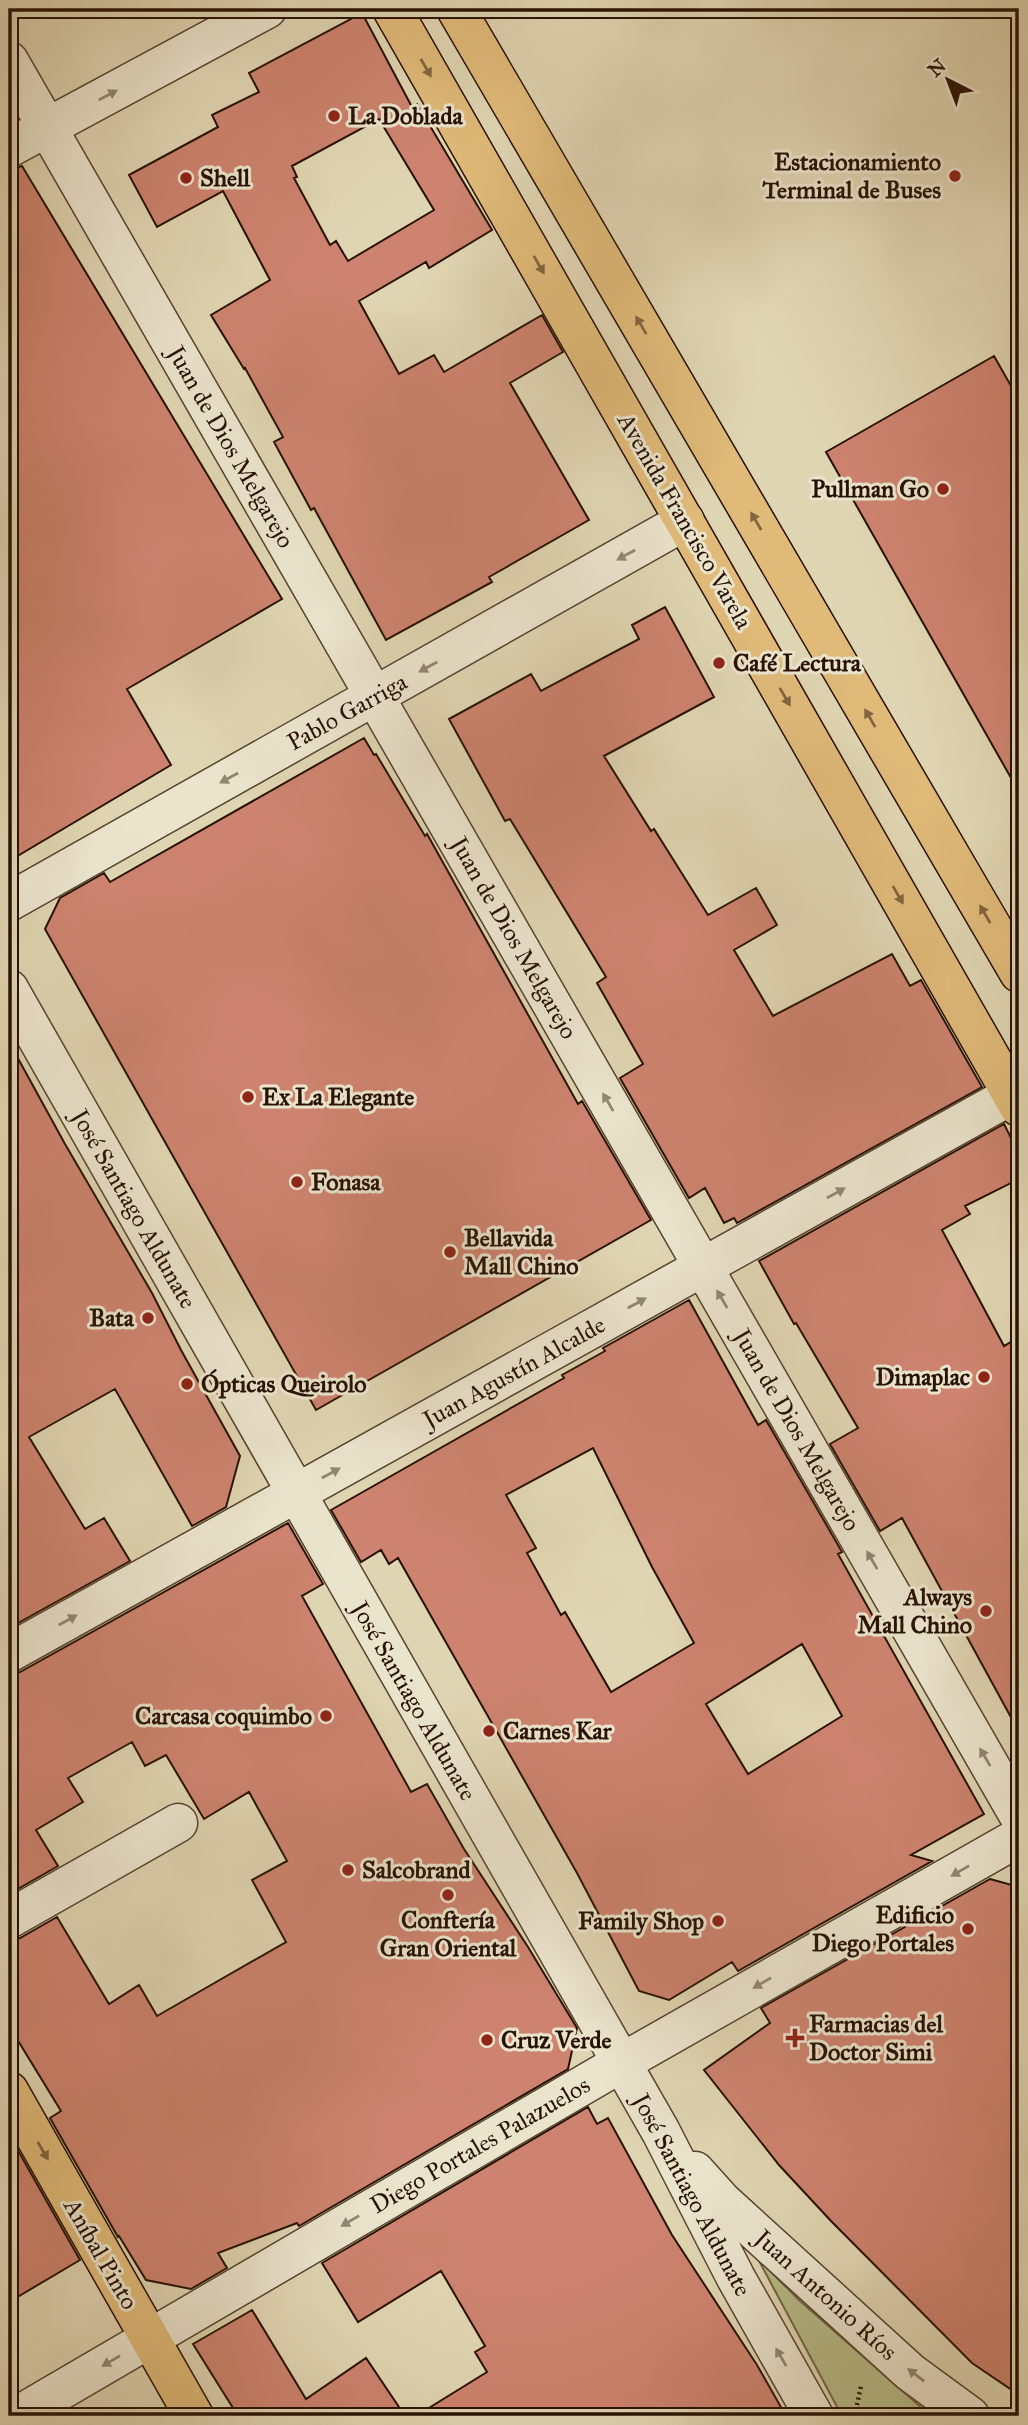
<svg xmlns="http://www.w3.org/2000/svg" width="1028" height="2425" font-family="'IM FELL Great Primer',serif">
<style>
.green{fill:#b7bc89;stroke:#706746;stroke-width:2}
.building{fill:#cd836f;stroke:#281204;stroke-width:2;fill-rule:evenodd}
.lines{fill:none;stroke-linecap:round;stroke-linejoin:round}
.minor-casing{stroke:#564330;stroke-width:41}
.major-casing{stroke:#281204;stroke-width:41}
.path{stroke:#281204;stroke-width:4.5;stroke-dasharray:2 3.5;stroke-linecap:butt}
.minor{stroke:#ebe4cd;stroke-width:38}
.major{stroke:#e0ba79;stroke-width:38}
.oneway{fill:#84663e}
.oneway2{fill:#938673}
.poi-dot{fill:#8f2418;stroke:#ebe4cd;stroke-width:2.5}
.labels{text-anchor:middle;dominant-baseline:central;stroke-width:6;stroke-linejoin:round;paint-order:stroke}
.poi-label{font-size:24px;font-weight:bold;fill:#281204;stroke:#ebe4cd;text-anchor:start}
.street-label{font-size:24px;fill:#281204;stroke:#ebe4cd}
</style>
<rect width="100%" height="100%" fill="#e0d5b2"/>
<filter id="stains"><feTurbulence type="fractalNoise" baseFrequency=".00286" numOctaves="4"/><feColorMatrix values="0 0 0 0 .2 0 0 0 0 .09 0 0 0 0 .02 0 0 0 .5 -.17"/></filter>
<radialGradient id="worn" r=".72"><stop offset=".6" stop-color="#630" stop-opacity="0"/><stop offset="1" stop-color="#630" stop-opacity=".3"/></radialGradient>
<path class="green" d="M 758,2259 L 800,2301 L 931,2416 L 842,2416 Z"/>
<path class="building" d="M 362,13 L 412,107 L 417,104 L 492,230 L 429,268 L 426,262 L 359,301 L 399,374 L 434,355 L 444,372 L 542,315 L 563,352 L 510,383 L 589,520 L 489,577 L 492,582 L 386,640 L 314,508 L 311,510 L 274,442 L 283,437 L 245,368 L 244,369 L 211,315 L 270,280 L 223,191 L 157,227 L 129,175 L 218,127 L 212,115 L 259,92 L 249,73 ZM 379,119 L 434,210 L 348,261 L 336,241 L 330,245 L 294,178 L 297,177 L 292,166 Z
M 22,166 L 282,599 L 127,689 L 171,765 L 9,861 L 9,170 Z
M 994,356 L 1019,400 L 1019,792 L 826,452 Z
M 665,607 L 714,697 L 604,756 L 651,831 L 654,829 L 708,915 L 756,888 L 777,925 L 734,950 L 773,1016 L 892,954 L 910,986 L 921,980 L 982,1087 L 737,1223 L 734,1218 L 724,1223 L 705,1188 L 689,1198 L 620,1078 L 643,1064 L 597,983 L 606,977 L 510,819 L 505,821 L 449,719 L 531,674 L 541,691 L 639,639 L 632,625 Z
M 364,738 L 374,755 L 376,754 L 425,836 L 427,834 L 578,1104 L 582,1101 L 651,1220 L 316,1410 L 45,929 L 60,898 L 104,873 L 110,882 Z
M 9,1042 L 65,1144 L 152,1293 L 181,1350 L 240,1456 L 226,1507 L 192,1526 L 115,1389 L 29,1437 L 85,1529 L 104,1518 L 130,1561 L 9,1628 Z
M 1004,1124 L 1019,1154 L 1019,1179 L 965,1206 L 970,1214 L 942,1230 L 1004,1346 L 1019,1337 L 1019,1732 L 902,1518 L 880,1531 L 830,1444 L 858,1428 L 796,1323 L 794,1324 L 759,1261 Z
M 689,1300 L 758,1425 L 766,1420 L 842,1552 L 838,1554 L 984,1814 L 911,1855 L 932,1861 L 738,1971 L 732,1962 L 669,2000 L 639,1991 L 577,1873 L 398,1558 L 389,1564 L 381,1550 L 361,1562 L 331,1510 L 564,1378 L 562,1375 L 605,1351 L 603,1348 ZM 593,1448 L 652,1567 L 694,1643 L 611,1692 L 565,1612 L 561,1615 L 527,1553 L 536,1548 L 506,1495 ZM 802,1644 L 842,1716 L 748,1774 L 706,1704 Z
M 288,1523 L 323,1584 L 302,1596 L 411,1792 L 427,1784 L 464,1849 L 528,1947 L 577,2028 L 568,2069 L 299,2226 L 297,2223 L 218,2253 L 227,2268 L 191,2289 L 146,2280 L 119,2236 L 118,2237 L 50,2118 L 61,2111 L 9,2026 L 9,1941 L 20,1938 L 57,1917 L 109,2004 L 139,1985 L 157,2016 L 286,1942 L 252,1880 L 287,1861 L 249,1792 L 204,1819 L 166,1755 L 145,1766 L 132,1742 L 68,1778 L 83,1802 L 36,1830 L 58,1866 L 9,1894 L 9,1675 L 20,1672 Z
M 990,1879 L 1019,1887 L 1019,2395 L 972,2363 L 831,2221 L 779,2165 L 704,2070 L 770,2023 L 761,2008 Z
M 588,2107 L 597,2124 L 608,2118 L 672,2235 L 757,2365 L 786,2416 L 416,2416 L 487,2372 L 475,2352 L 485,2346 L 441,2271 L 358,2322 L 322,2263 Z
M 12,2140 L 80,2260 L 9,2302 L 9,2142 Z
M 252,2310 L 306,2399 L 366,2358 L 405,2416 L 238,2416 L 193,2344 Z"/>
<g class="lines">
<defs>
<path id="minor" d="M 9,61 L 1019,1816
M 9,148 L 267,9
M 9,902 L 685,521
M 9,989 L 661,2132 L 736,2278 L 814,2416
M 9,1653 L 1019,1091
M 9,1919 L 178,1823
M 695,2171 L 722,2201 L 910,2372 L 970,2416
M 17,2416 L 621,2063 L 1019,1837"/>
<path id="major" d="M 392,9 L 1019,1107
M 456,9 L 1019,973
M 9,2091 L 194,2416"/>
</defs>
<use href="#minor" class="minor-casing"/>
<use href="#major" class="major-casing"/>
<path class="path" d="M 857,2405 L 861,2386"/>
<use href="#minor" class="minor"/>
<use href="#major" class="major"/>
</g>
<defs><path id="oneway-solid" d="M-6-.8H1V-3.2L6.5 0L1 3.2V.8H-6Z" transform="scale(1.75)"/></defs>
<g class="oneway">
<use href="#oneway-solid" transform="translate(426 68) rotate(60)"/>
<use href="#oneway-solid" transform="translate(539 265) rotate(60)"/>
<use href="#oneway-solid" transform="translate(641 325) rotate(-120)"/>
<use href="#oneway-solid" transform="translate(756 521) rotate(-120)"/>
<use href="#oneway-solid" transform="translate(785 697) rotate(60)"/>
<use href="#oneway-solid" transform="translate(870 718) rotate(-120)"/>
<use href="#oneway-solid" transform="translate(898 895) rotate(60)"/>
<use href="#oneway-solid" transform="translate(985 914) rotate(-120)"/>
<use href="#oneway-solid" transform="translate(43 2151) rotate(60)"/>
</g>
<g class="oneway2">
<use href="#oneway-solid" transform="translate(108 95) rotate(-28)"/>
<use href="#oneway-solid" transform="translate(626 555) rotate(151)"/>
<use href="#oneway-solid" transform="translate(428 667) rotate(151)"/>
<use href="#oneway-solid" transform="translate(229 778) rotate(151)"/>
<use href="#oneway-solid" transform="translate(608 1102) rotate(-120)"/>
<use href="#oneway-solid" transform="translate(836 1193) rotate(-29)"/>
<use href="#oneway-solid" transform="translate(722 1299) rotate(-120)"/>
<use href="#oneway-solid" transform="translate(637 1303) rotate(-29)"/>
<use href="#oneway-solid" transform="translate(331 1473) rotate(-29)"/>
<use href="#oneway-solid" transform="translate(872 1560) rotate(-120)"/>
<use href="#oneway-solid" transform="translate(68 1620) rotate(-29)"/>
<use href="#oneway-solid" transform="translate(985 1757) rotate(-120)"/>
<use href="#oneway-solid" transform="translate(960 1871) rotate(150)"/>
<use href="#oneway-solid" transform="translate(762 1983) rotate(150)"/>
<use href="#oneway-solid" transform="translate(350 2221) rotate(150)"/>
<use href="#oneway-solid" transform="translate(781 2357) rotate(-120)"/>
<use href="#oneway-solid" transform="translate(111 2361) rotate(150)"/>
<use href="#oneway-solid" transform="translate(916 2375) rotate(-142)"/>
</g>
<g class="poi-dot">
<circle cx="334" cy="116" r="7"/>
<circle cx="955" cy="176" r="7"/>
<circle cx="186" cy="178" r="7"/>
<circle cx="943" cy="489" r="7"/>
<circle cx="719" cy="663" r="7"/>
<circle cx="248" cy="1097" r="7"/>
<circle cx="297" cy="1182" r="7"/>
<circle cx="450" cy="1252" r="7"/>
<circle cx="148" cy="1318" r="7"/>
<circle cx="984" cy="1377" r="7"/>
<circle cx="187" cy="1384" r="7"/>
<circle cx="986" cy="1611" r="7"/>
<circle cx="326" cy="1716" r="7"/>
<circle cx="489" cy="1731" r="7"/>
<circle cx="348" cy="1870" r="7"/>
<circle cx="448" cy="1895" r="7"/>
<circle cx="718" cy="1921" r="7"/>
<circle cx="968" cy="1929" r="7"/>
<path d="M791.5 2027.5h7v7h7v7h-7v7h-7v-7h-7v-7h7z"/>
<circle cx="487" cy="2040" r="7"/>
</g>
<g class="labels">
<g class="poi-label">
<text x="348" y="116">La Doblada</text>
<text x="941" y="162" text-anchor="end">Estacionamiento<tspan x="941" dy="28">Terminal de Buses</tspan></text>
<text x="200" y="178">Shell</text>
<text x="929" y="489" text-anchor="end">Pullman Go</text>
<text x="733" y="663">Café Lectura</text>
<text x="262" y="1097">Ex La Elegante</text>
<text x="311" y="1182">Fonasa</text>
<text x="464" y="1238">Bellavida<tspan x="464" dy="28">Mall Chino</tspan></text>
<text x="134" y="1318" text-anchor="end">Bata</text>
<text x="970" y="1377" text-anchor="end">Dimaplac</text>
<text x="201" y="1384">Ópticas Queirolo</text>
<text x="972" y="1597" text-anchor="end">Always<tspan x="972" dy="28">Mall Chino</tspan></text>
<text x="312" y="1716" text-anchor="end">Carcasa coquimbo</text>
<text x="503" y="1731">Carnes Kar</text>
<text x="362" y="1870">Salcobrand</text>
<text x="954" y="1915" text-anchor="end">Edificio<tspan x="954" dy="28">Diego Portales</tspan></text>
<text x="448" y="1920" text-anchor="middle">Conftería<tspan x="448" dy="28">Gran Oriental</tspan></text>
<text x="704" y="1921" text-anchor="end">Family Shop</text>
<text x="809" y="2024">Farmacias del<tspan x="809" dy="28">Doctor Simi</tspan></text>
<text x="501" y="2040">Cruz Verde</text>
</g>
<g class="street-label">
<text transform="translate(231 447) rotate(60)">Juan de Dios Melgarejo</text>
<text transform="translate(685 521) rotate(60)">Avenida Francisco Varela</text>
<text transform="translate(347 712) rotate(-29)">Pablo Garriga</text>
<text transform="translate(514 938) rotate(60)">Juan de Dios Melgarejo</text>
<text transform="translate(134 1209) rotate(60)">José Santiago Aldunate</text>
<text transform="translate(514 1372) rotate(-29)">Juan Agustín Alcalde</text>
<text transform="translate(797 1430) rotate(60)">Juan de Dios Melgarejo</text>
<text transform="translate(414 1701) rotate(60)">José Santiago Aldunate</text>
<text transform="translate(480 2145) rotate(-30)">Diego Portales Palazuelos</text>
<text transform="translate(692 2195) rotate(62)">José Santiago Aldunate</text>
<text transform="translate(101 2254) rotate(60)">Aníbal Pinto</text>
<text transform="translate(826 2295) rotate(42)">Juan Antonio Ríos</text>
</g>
</g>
<rect width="1028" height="2425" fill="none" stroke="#e0d5b2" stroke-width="35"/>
<rect x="10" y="10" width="1007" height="2404" fill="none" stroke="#281204" stroke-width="3.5"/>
<rect x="18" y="18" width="993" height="2390" fill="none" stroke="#281204" stroke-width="2"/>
<g transform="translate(948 80) rotate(318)" stroke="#ebe4cd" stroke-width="5" paint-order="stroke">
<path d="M0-5L12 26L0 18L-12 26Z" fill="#281204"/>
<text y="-10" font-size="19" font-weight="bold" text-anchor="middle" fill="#281204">N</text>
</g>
<rect width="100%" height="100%" filter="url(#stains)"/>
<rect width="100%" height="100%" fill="url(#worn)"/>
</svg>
